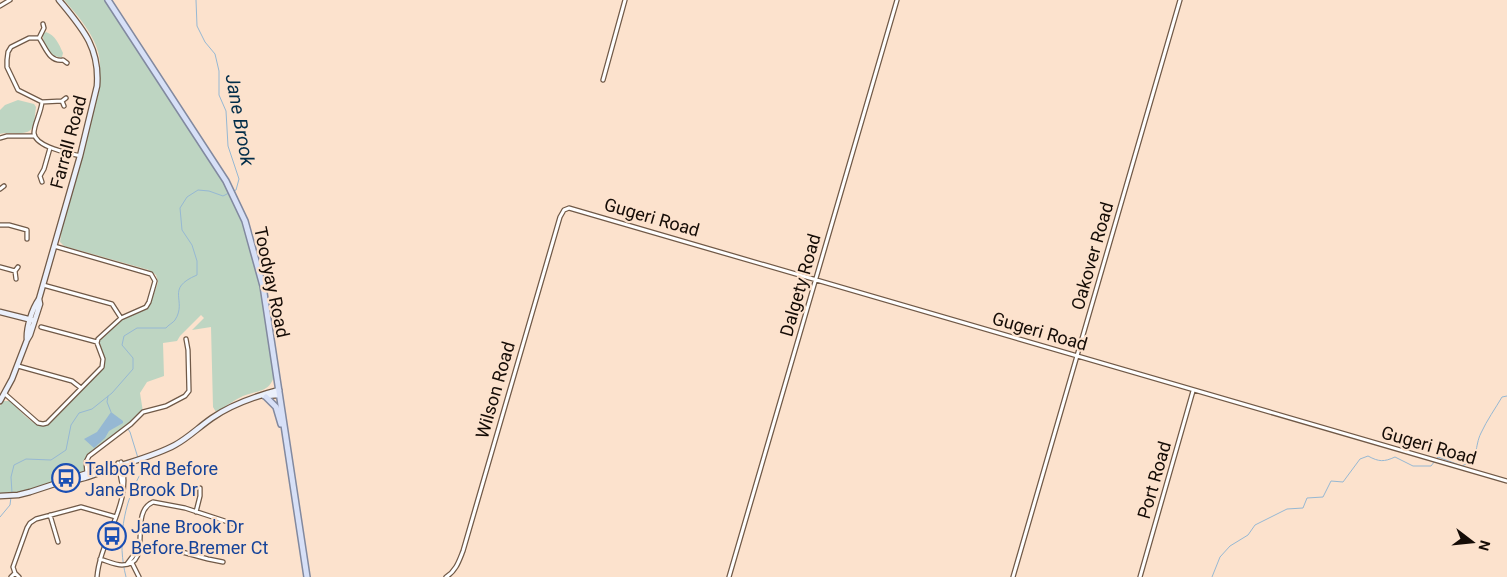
<svg xmlns="http://www.w3.org/2000/svg" width="1507" height="577" font-family="Roboto,sans-serif">
<style>
.green{fill:#bed5c2}
.water{fill:#96b8d3}
.lines{fill:none;stroke-linecap:round;stroke-linejoin:round}
.stream{stroke:#96b8d3;stroke-width:1}
.street-casing{stroke:#705947;stroke-width:5.5}
.secondary-casing{stroke:#705947;stroke-width:7}
.primary-casing{stroke:#82899f;stroke-width:8}
.street{stroke:#fff;stroke-width:3}
.secondary{stroke:#ebf0fb;stroke-width:4.5}
.primary{stroke:#d7e0f7;stroke-width:5}
.labels{text-anchor:middle;dominant-baseline:central;stroke-width:4.5;stroke-linejoin:round;paint-order:stroke}
.street-label{font-size:18px;fill:#150c06;stroke:#fce2cd}
.transit-label{font-size:18px;fill:#164399;stroke:#fce2cd;text-anchor:start}
.water-label{font-size:19px;font-style:italic;fill:#022d49;stroke:#fce2cd}
</style>
<rect width="100%" height="100%" fill="#fce2cd"/>
<path class="green" d="M 64,0 L 108,0 L 234,198 L 257,260 L 276,369 C 271,393 262,389 243,396 C 234,400 225,407 216,412 L 213,407 L 211,327 L 192,330 L 204,318 L 201,315 L 180,336 L 177,341 L 163,343 L 164,376 L 147,382 L 140,393 L 143,412 L 133,422 L 87,459 L 87,473 L 30,492 L 0,496 L 0,406 L 3,401 L 10,401 C 20,410 35,430 48,425 L 103,369 L 105,359 L 99,341 L 122,320 L 147,309 L 150,305 L 158,282 L 156,275 L 149,270 L 64,246 L 60,242 L 61,235 L 59,235 L 97,99 C 98,85 102,70 99,56 C 95,35 78,16 64,0 Z
M 46,32 C 55,35 59,44 63,53 L 62,57 C 51,59 42,44 43,34 Z
M 18,100 L 34,104 L 36,107 C 35,113 35,122 32,128 C 27,137 8,131 0,134 L 0,110 L 5,105 Z"/>
<path class="water" d="M 111,412 L 123,421 L 123,423 L 109,431 L 105,438 L 94,448 L 84,439 L 97,432 Z"/>
<g class="lines">
<path class="stream" d="M 196,0 L 197,26 L 205,42 L 215,54 L 219,71 L 219,95 L 226,111 L 228,146 L 239,179 L 236,190 L 232,192
M 108,396 L 107,402 L 111,412
M 128,429 L 130,432 L 138,458
M 12,493 L 11,477 L 14,465 L 26,459 L 51,460 L 66,450 L 71,425 L 79,413 L 92,409 L 112,393 L 133,369 L 133,358 L 122,345 L 124,336 L 137,328 L 166,328 C 168,325 173,323 175,320 C 188,300 164,289 197,275 L 197,261 L 192,245 L 182,230 L 180,208 L 187,197 L 198,190 L 209,191 L 223,196 L 229,193
M 0,517 L 10,505 L 11,497
M 126,577 C 117,542 123,504 141,473 L 139,462
M 1212,577 L 1220,557 L 1230,546 L 1248,535 L 1255,525 L 1287,509 L 1303,508 L 1307,498 L 1323,497 L 1331,481 L 1343,482 L 1360,459 L 1368,456 C 1379,462 1384,462 1395,457 L 1413,466 L 1431,466 L 1438,457 L 1462,466 C 1480,458 1474,447 1481,433 C 1487,420 1495,409 1502,397 L 1507,396"/>
<defs>
<path id="street" d="M 0,6 L 10,0
M 39,38 L 44,28 L 43,24
M 67,63 L 63,60 C 49,62 46,48 39,38 L 29,38 L 11,47 L 8,52 L 7,60 L 7,67 L 18,90 L 42,102 C 41,113 34,124 34,133 C 35,147 69,153 80,156
M 603,80 L 625,0
M 42,102 L 62,101
M 64,106 L 62,101 L 66,98
M 0,138 L 7,136 L 35,136
M 42,182 L 40,176 L 44,169 L 50,148
M 0,189 L 4,186
M 0,225 L 9,225 L 27,230 L 27,239
M 0,267 L 15,271
M 16,279 L 15,271 L 18,267
M 43,285 L 112,304 L 121,318
M 41,327 L 97,342
M 18,366 L 72,381 L 81,388
M 5,394 L 38,423 L 43,424 L 47,423 L 102,367 L 103,359 L 97,343 L 98,339 L 121,318 L 146,307 L 149,302 L 155,281 L 151,274 L 54,246
M 118,463 L 122,484
M 87,474 L 86,462 L 89,456 L 131,424 L 143,412 L 166,406 L 185,396 L 189,391 L 188,350 L 186,339
M 196,512 L 200,496 L 200,488
M 50,515 L 58,542
M 139,547 L 171,549 L 208,559 L 223,562
M 100,559 C 107,561 115,565 122,565 C 155,565 127,513 153,502 L 185,508 L 234,524
M 132,563 L 139,577
M 127,564 L 139,548
M 11,577 L 15,573
M 19,577 L 15,573 L 13,567 L 27,528 L 30,523 L 36,519 L 81,507 L 116,517
M 97,577 C 100,539 134,501 121,462
M 446,577 C 456,571 459,561 463,551 L 560,217 L 564,210 L 569,208 L 1507,481
M 729,577 L 897,0
M 1013,577 L 1180,0
M 1140,577 L 1193,391"/>
<path id="secondary" d="M 0,312 L 32,320
M 27,340 C 26,328 32,309 39,299 L 80,156 L 97,86 C 100,47 82,28 59,0
M 264,396 L 279,395
M 0,401 L 12,379 L 27,340 L 30,335 L 40,304 L 39,299
M 65,481 C 80,481 96,474 110,469 C 130,462 157,455 175,445 C 188,438 199,427 212,418 C 232,404 256,396 279,390
M 0,496 L 18,495 L 30,492 L 106,467"/>
<path id="primary" d="M 108,0 L 226,181 L 245,221 L 263,286 L 307,577
M 266,397 L 276,407 L 281,424"/>
</defs>
<use href="#street" class="street-casing"/>
<use href="#secondary" class="secondary-casing"/>
<use href="#primary" class="primary-casing"/>
<use href="#street" class="street"/>
<use href="#secondary" class="secondary"/>
<use href="#primary" class="primary"/>
</g>
<defs>
<symbol id="bus-ring" viewBox="-11 -11 22 22"><circle r="9.5" fill="#fce2cd" stroke="#1a4fb4" stroke-width="1.5"/><path d="M-5-6H5V4H4V6H2V4H-2V6H-4V4H-5ZM-3.5-4V0h7V-4ZM-3.5 1.2v1.5H-2V1.2ZM2 1.2v1.5H3.5V1.2Z" fill="#1a4fb4"/></symbol>
</defs>
<g fill-rule="evenodd">
<use href="#bus-ring" x="50" y="462" width="32" height="32"/>
<use href="#bus-ring" x="96" y="520" width="32" height="32"/>
</g>
<g class="labels">
<g class="street-label">
<text transform="translate(68 142) rotate(-75)">Farrall Road</text>
<text transform="translate(652 217) rotate(16)">Gugeri Road</text>
<text transform="translate(1092 256) rotate(-74)">Oakover Road</text>
<text transform="translate(272 282) rotate(78)">Toodyay Road</text>
<text transform="translate(800 285) rotate(-74)">Dalgety Road</text>
<text transform="translate(1040 331) rotate(16)">Gugeri Road</text>
<text transform="translate(495 390) rotate(-74)">Wilson Road</text>
<text transform="translate(1429 445) rotate(16)">Gugeri Road</text>
<text transform="translate(1154 480) rotate(-74)">Port Road</text>
</g>
<g class="transit-label">
<text x="85" y="468">Talbot Rd Before<tspan x="85" dy="21">Jane Brook Dr</tspan></text>
<text x="131" y="526">Jane Brook Dr<tspan x="131" dy="21">Before Bremer Ct</tspan></text>
</g>
<g class="water-label">
<text transform="translate(240 120) rotate(80)">Jane Brook</text>
</g>
</g>
<g transform="translate(1472 542) rotate(106)" stroke="#fce2cd" stroke-width="4" paint-order="stroke">
<path d="M0-4L9 19L0 12L-9 19Z" fill="#150c06"/>
<text y="-8" font-size="14" font-weight="bold" text-anchor="middle" fill="#150c06">N</text>
</g>
</svg>
